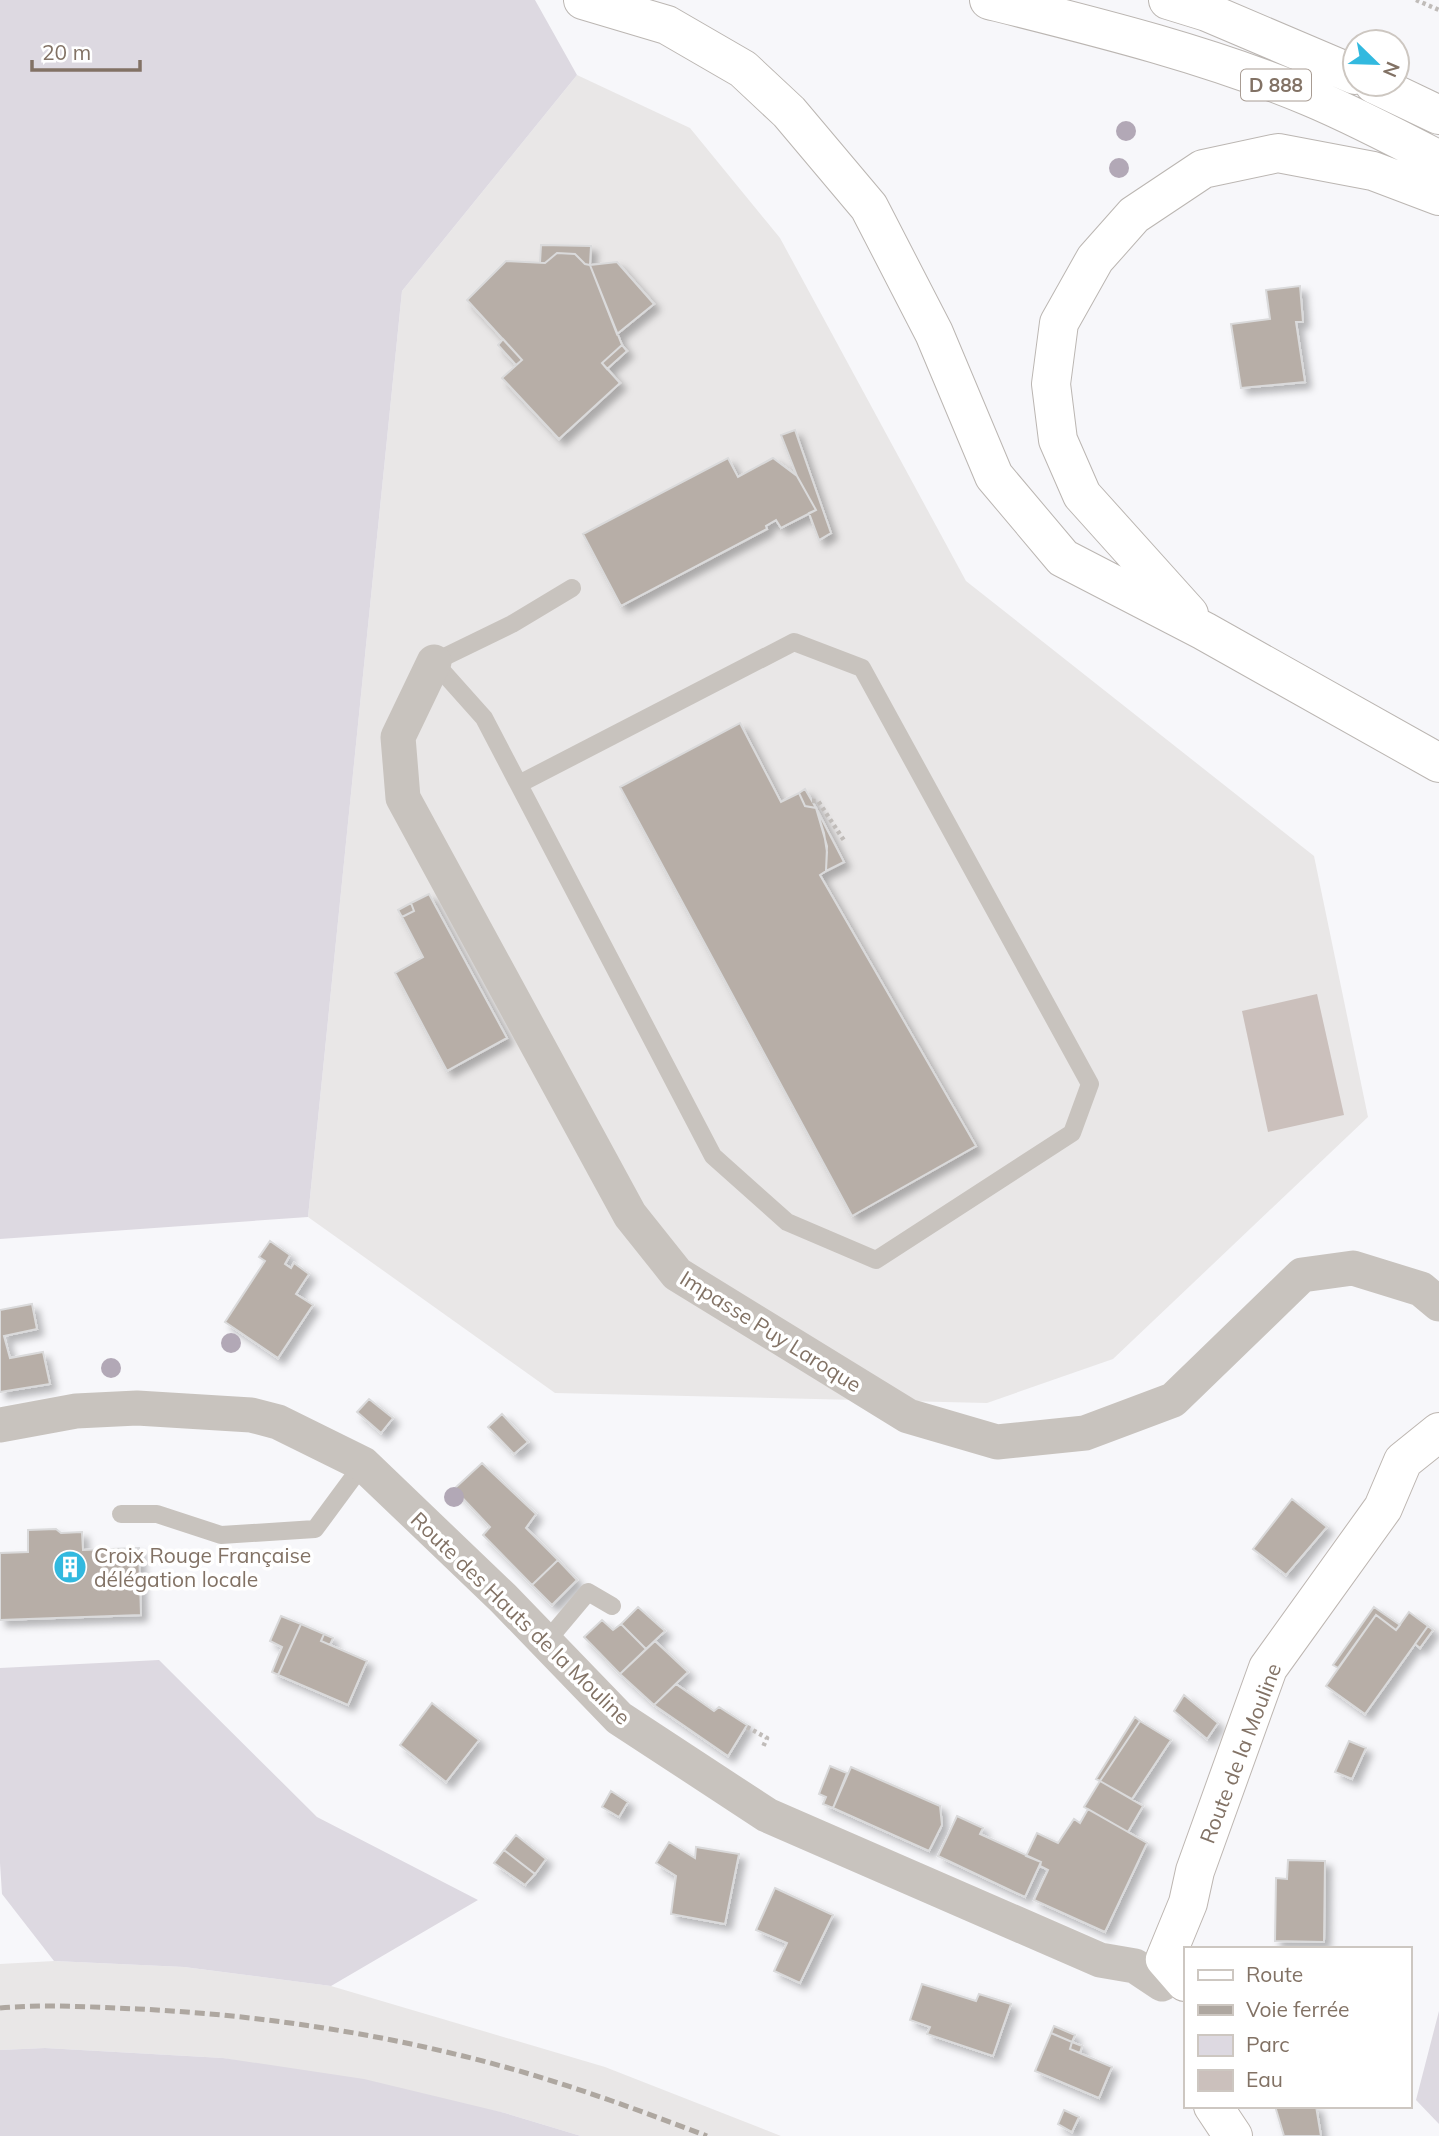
<svg xmlns="http://www.w3.org/2000/svg" width="1439" height="2136" font-family="Mulish,sans-serif">
<style>
.built{fill:#e9e7e7}
.green{fill:#ddd9e1}
.water{fill:#cbc0bc}
.building{fill:#b7aea7;stroke:#dadadb;stroke-width:2;filter:url(#shadow)}
.lines{fill:none;stroke-linecap:round;stroke-linejoin:round}
.secondary-casing{stroke:#bdb6b1;stroke-width:40}
.trunk-casing{stroke:#bbb6b2;stroke-width:40}
.path{stroke:#c0bcb9;stroke-width:4.5;stroke-dasharray:3.5 3.5;stroke-linecap:butt}
.service{stroke:#c8c3be;stroke-width:18}
.minor{stroke:#c8c3be;stroke-width:35}
.secondary{stroke:#fff;stroke-width:38}
.trunk{stroke:#fff;stroke-width:38}
.rail{stroke:#aea7a0;stroke-width:5;stroke-dasharray:10 5;stroke-linecap:butt}
.tree{fill:#b2a8b6}
.labels{text-anchor:middle;dominant-baseline:central;stroke-width:7;stroke-linejoin:round;paint-order:stroke}
.shield{fill:#fff;stroke:#a89c93;stroke-width:2}
.shield-label{font-size:19px;font-weight:bold;fill:#827265}
.street-label{font-size:21px;fill:#827265;stroke:#fff}
.poi-label{font-size:21px;fill:#827265;stroke:#fff;text-anchor:start}
</style>
<defs>
<filter id="shadow"><feDropShadow dx="6" dy="6" stdDeviation="3.5" flood-color="#0004"/></filter>
</defs>
<rect width="100%" height="100%" fill="#f7f7fa"/>
<path class="built" d="M 577,75 L 690,128 L 780,238 L 966,581 L 1314,856 L 1368,1117 L 1113,1359 L 987,1403 L 555,1393 L 308,1217 L 402,291 Z
M 54,1961 L 184,1967 L 331,1986 L 605,2067 L 781,2136 L 581,2136 L 505,2113 L 223,2058 L 45,2048 L 0,2050 L 0,1964 Z"/>
<path class="green" d="M 0,0 L 535,0 L 577,75 L 402,291 L 308,1217 L 0,1239 Z
M 159,1660 L 317,1817 L 478,1900 L 331,1986 L 184,1967 L 54,1961 L 2,1894 L 0,1863 L 0,1668 Z
M 1439,2011 L 1439,2124 L 1416,2100 Z
M 45,2048 L 223,2058 L 364,2079 L 505,2113 L 581,2136 L 0,2136 L 0,2050 Z"/>
<path class="water" d="M 1317,994 L 1344,1115 L 1268,1132 L 1242,1011 Z"/>
<path class="building" d="M 541,245 L 591,246 L 590,265 L 585,264 L 575,254 L 557,253 L 545,263 L 540,263 Z
M 557,253 L 575,254 L 585,264 L 590,265 L 622,345 L 602,363 L 620,383 L 559,439 L 502,378 L 522,360 L 467,300 L 506,261 L 545,263 Z
M 617,262 L 654,304 L 617,334 L 590,265 Z
M 1300,286 L 1303,322 L 1296,322 L 1305,382 L 1241,388 L 1231,324 L 1270,319 L 1266,290 Z
M 503,339 L 522,360 L 516,365 L 498,345 Z
M 622,345 L 627,351 L 607,369 L 602,363 Z
M 795,430 L 831,533 L 819,540 L 809,513 L 816,510 L 797,476 L 781,435 Z
M 728,458 L 738,477 L 773,458 L 797,476 L 816,510 L 781,528 L 776,520 L 766,526 L 767,529 L 621,606 L 583,534 Z
M 740,723 L 781,802 L 799,793 L 805,806 L 816,808 L 824,833 L 827,852 L 826,871 L 820,875 L 976,1146 L 852,1216 L 620,787 Z
M 805,789 L 812,801 L 816,808 L 805,806 L 799,793 Z
M 816,808 L 844,862 L 826,871 L 827,846 Z
M 429,894 L 507,1038 L 447,1071 L 395,973 L 423,957 L 402,917 L 414,911 L 411,903 Z
M 411,903 L 414,911 L 402,917 L 398,910 Z
M 270,1241 L 290,1255 L 285,1264 L 291,1268 L 294,1263 L 309,1274 L 296,1294 L 313,1305 L 278,1358 L 225,1322 L 265,1261 L 259,1257 Z
M 32,1304 L 37,1329 L 4,1336 L 10,1358 L 43,1352 L 50,1384 L 0,1392 L 0,1310 Z
M 369,1399 L 393,1418 L 381,1433 L 357,1412 Z
M 502,1414 L 528,1442 L 514,1454 L 488,1427 Z
M 482,1463 L 536,1514 L 526,1528 L 558,1560 L 532,1585 L 483,1535 L 490,1527 L 454,1489 Z
M 1292,1499 L 1327,1527 L 1286,1575 L 1253,1549 Z
M 56,1529 L 61,1533 L 82,1532 L 83,1550 L 139,1548 L 141,1615 L 0,1620 L 0,1553 L 28,1552 L 28,1530 Z
M 558,1560 L 577,1580 L 552,1605 L 532,1585 Z
M 638,1607 L 665,1631 L 646,1649 L 621,1624 Z
M 1374,1607 L 1400,1625 L 1396,1630 L 1376,1615 L 1338,1668 L 1333,1665 Z
M 1409,1612 L 1428,1626 L 1365,1714 L 1326,1686 L 1376,1615 L 1396,1630 Z
M 281,1616 L 301,1624 L 278,1675 L 272,1672 L 282,1647 L 270,1641 Z
M 602,1620 L 613,1630 L 621,1624 L 646,1649 L 620,1674 L 584,1637 Z
M 301,1624 L 324,1634 L 321,1641 L 367,1661 L 348,1705 L 278,1675 Z
M 1428,1626 L 1433,1630 L 1420,1648 L 1415,1644 Z
M 324,1634 L 333,1638 L 330,1645 L 321,1641 Z
M 655,1641 L 688,1672 L 654,1705 L 620,1674 Z
M 676,1684 L 714,1711 L 719,1707 L 747,1725 L 728,1756 L 654,1705 Z
M 1184,1695 L 1218,1723 L 1207,1739 L 1174,1711 Z
M 432,1703 L 479,1740 L 446,1782 L 400,1745 Z
M 1135,1717 L 1140,1721 L 1100,1781 L 1096,1779 Z
M 1140,1721 L 1171,1740 L 1132,1799 L 1100,1781 Z
M 1349,1741 L 1366,1748 L 1352,1779 L 1335,1772 Z
M 830,1766 L 847,1773 L 833,1808 L 823,1804 L 826,1797 L 819,1794 Z
M 851,1767 L 940,1806 L 942,1825 L 929,1851 L 833,1808 Z
M 1100,1781 L 1143,1806 L 1128,1832 L 1084,1807 Z
M 611,1791 L 628,1802 L 619,1817 L 602,1807 Z
M 1088,1809 L 1147,1843 L 1105,1932 L 1034,1900 L 1048,1870 L 1040,1866 L 1041,1862 L 1026,1856 L 1037,1833 L 1058,1843 L 1074,1819 L 1080,1823 Z
M 957,1816 L 983,1828 L 980,1834 L 1041,1862 L 1025,1897 L 938,1856 Z
M 516,1835 L 546,1859 L 535,1874 L 504,1850 Z
M 669,1842 L 695,1858 L 696,1847 L 739,1854 L 725,1924 L 671,1914 L 676,1876 L 656,1863 Z
M 504,1850 L 535,1874 L 525,1885 L 494,1863 Z
M 1288,1860 L 1325,1861 L 1324,1942 L 1275,1941 L 1276,1878 L 1287,1879 Z
M 775,1888 L 833,1915 L 800,1983 L 774,1971 L 787,1943 L 756,1930 Z
M 922,1984 L 976,2001 L 979,1994 L 1011,2004 L 993,2056 L 927,2034 L 930,2027 L 910,2020 Z
M 1054,2026 L 1075,2035 L 1072,2042 L 1051,2033 Z
M 1051,2033 L 1072,2042 L 1070,2049 L 1112,2067 L 1099,2098 L 1035,2071 Z
M 1072,2042 L 1082,2046 L 1080,2053 L 1070,2049 Z
M 1275,2106 L 1316,2106 L 1321,2136 L 1284,2136 Z
M 1064,2110 L 1079,2117 L 1072,2132 L 1058,2124 Z"/>
<g class="lines">
<defs>
<path id="secondary" d="M 1185,1982 L 1165,1959 L 1188,1903 L 1195,1871 L 1268,1668 L 1383,1508 L 1403,1461 L 1439,1432
M 1213,2106 L 1233,2136"/>
<path id="trunk" d="M 583,0 L 667,25 L 743,69 L 789,112 L 869,207 L 934,333 L 994,476 L 1063,558 L 1204,631 L 1439,763
M 989,0 C 1097,27 1207,54 1310,97 C 1353,115 1397,138 1439,160
M 1168,0 L 1207,12 L 1355,75
M 1374,84 L 1439,115
M 1189,614 L 1082,495 L 1058,440 L 1051,384 L 1059,323 L 1095,259 L 1134,215 L 1203,169 L 1278,153 L 1373,171 L 1439,196"/>
</defs>
<use href="#secondary" class="secondary-casing"/>
<use href="#trunk" class="trunk-casing"/>
<path class="path" d="M 1416,0 L 1439,10
M 812,801 L 818,801 L 845,842
M 747,1727 L 767,1738 L 763,1747"/>
<path class="service" d="M 519,784 L 794,642 L 862,668 L 1090,1084 L 1072,1133 L 876,1260 L 787,1222 L 713,1156 L 484,718 L 434,662 L 512,624 L 572,588
M 121,1514 L 157,1514 L 221,1535 L 315,1529 L 363,1464
M 546,1642 L 588,1592 L 612,1606"/>
<path class="minor" d="M 434,662 L 398,737 L 403,798 L 630,1215 L 677,1274 L 908,1416 L 997,1442 L 1085,1433 L 1173,1400 L 1302,1275 L 1353,1268 L 1421,1289 L 1439,1304
M 0,1425 L 76,1411 L 137,1408 L 251,1415 L 278,1422 L 363,1464 L 503,1598 L 619,1718 L 767,1815 L 1100,1960 L 1135,1966 L 1162,1984"/>
<use href="#secondary" class="secondary"/>
<use href="#trunk" class="trunk"/>
<path class="rail" d="M 0,2008 C 46,2004 93,2007 138,2009 C 262,2015 386,2034 505,2067 C 574,2086 641,2111 707,2136"/>
</g>
<g class="tree">
<circle cx="1126" cy="131" r="10"/>
<circle cx="1119" cy="168" r="10"/>
<circle cx="231" cy="1343" r="10"/>
<circle cx="111" cy="1368" r="10"/>
<circle cx="454" cy="1497" r="10"/>
</g>
<defs>
<symbol id="building-disc" viewBox="-11 -11 22 22"><circle r="9.5" fill="#32b9df" stroke="#fff"/><path d="M-4-6H4V6H1V3H-1V6H-4ZM-2.5-4.3h1.7v1.8h-1.7ZM.8-4.3h1.7v1.8H.8ZM-2.5-1h1.7V.8h-1.7ZM.8-1h1.7V.8H.8Z" fill="#fff"/></symbol>
</defs>
<g fill-rule="evenodd">
<use href="#building-disc" x="51" y="1548" width="38" height="38"/>
</g>
<g class="labels">
<rect class="shield" x="1241" y="69.5" width="70" height="31" rx="5"/>
<g class="shield-label">
<text x="1276" y="85">D 888</text>
</g>
<g class="street-label">
<text transform="translate(771 1331) rotate(32)">Impasse Puy Laroque</text>
<text transform="translate(521 1618) rotate(44)">Route des Hauts de la Mouline</text>
<text transform="translate(1240 1753) rotate(-69)">Route de la Mouline</text>
</g>
<g class="poi-label">
<text x="94" y="1555">Croix Rouge Française<tspan x="94" dy="24">délégation locale</tspan></text>
</g>
</g>
<rect x="1184" y="1947" width="228" height="161" fill="#ffffff" stroke="#cdc7c1" stroke-width="2"/>
<rect x="1198" y="1970" width="35" height="10" fill="#ffffff" stroke="#cdc7c1" stroke-width="2"/>
<text x="1246" y="1982" font-size="21" fill="#827265">Route</text>
<rect x="1198" y="2005" width="35" height="10" fill="#aea7a0" stroke="#cdc7c1" stroke-width="2"/>
<text x="1246" y="2017" font-size="21" fill="#827265">Voie ferrée</text>
<rect x="1198" y="2035" width="35" height="21" fill="#ddd9e1" stroke="#cdc7c1" stroke-width="2"/>
<text x="1246" y="2052" font-size="21" fill="#827265">Parc</text>
<rect x="1198" y="2070" width="35" height="21" fill="#cbc0bc" stroke="#cdc7c1" stroke-width="2"/>
<text x="1246" y="2087" font-size="21" fill="#827265">Eau</text>
<g transform="translate(1376 63) rotate(113)"><circle r="33" fill="#ffffff" stroke="#cdc7c1" stroke-width="2"/>
<path d="M0-5L12 26L0 18L-12 26Z" fill="#32b9df"/>
<text y="-10" font-size="19" font-weight="bold" text-anchor="middle" fill="#827265">N</text>
</g>
<path d="M32 60v10h108v-10" fill="none" stroke="#827265" stroke-width="3.5"/>
<text x="42" y="60" font-size="21" fill="#827265" stroke="#ffffff" stroke-width="5" paint-order="stroke">20 m</text>
</svg>
